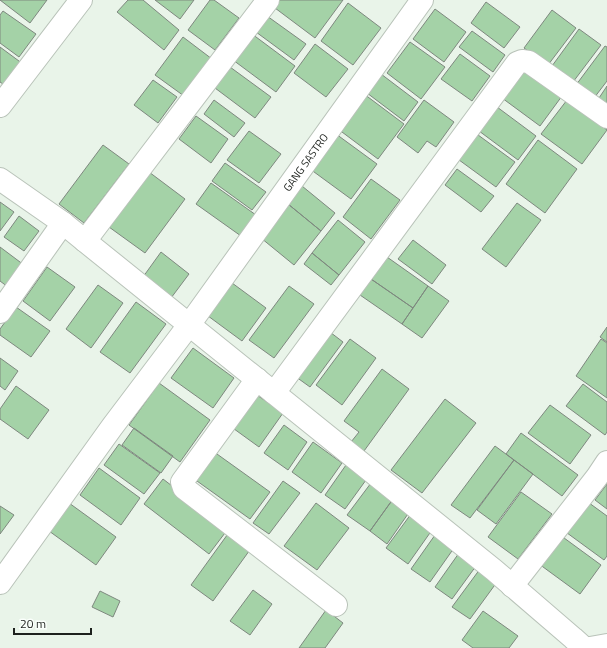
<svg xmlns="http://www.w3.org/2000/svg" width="607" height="648" font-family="'Titillium Web',sans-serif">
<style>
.building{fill:#a4d2a7;stroke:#7e887f}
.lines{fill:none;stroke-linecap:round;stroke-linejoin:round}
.minor-casing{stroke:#b9c3b9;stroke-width:24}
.minor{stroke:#fff;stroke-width:22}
.labels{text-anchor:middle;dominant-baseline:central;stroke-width:3.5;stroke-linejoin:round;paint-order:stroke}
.street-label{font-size:11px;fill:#1d211d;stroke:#fafffb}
</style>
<rect width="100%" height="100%" fill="#e9f4e9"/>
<path class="building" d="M 0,0 L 47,0 L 30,23 Z
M 128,0 L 143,0 L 179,30 L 164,50 L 117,12 Z
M 155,0 L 194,0 L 180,19 Z
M 210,0 L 214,0 L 239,18 L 215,50 L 188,30 Z
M 274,0 L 343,0 L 315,38 L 271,5 Z
M 486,2 L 520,27 L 504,48 L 471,23 Z
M 348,3 L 381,28 L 353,65 L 321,41 Z
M 435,9 L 466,32 L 444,62 L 413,39 Z
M 552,10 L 576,28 L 548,65 L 524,48 Z
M 3,11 L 36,34 L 19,57 L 0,43 L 0,15 Z
M 267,16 L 306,44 L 294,60 L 256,32 Z
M 579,29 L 601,45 L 573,82 L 552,66 Z
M 472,31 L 505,55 L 493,72 L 459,47 Z
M 252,34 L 295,66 L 276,92 L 233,60 Z
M 183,37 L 212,59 L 184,96 L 155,75 Z
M 410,42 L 445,67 L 421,99 L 387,73 Z
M 315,44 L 348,69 L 326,97 L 294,73 Z
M 605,46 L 607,47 L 607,81 L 594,98 L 576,85 Z
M 0,47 L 23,64 L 6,86 L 0,82 Z
M 460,54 L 490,76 L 472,101 L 441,79 Z
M 230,67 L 271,97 L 255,118 L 215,88 Z
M 524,67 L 562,96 L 540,126 L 502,98 Z
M 381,74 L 418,102 L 404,121 L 367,93 Z
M 153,80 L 177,97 L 158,123 L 134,105 Z
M 607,86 L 607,104 L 599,98 Z
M 364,94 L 404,124 L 378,159 L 338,129 Z
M 214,100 L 245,123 L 234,137 L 204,114 Z
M 424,100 L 454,122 L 436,147 L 427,141 L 418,153 L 397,137 Z
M 567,100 L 607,130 L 582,164 L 541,134 Z
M 493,104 L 536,136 L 518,160 L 475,128 Z
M 196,116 L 228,139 L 211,163 L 179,139 Z
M 249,131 L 281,154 L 259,183 L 227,160 Z
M 474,132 L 515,162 L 496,187 L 455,157 Z
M 336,134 L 377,164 L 351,199 L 310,169 Z
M 538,140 L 577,169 L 545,213 L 506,184 Z
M 103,145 L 129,164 L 84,223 L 59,204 Z
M 225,163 L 266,192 L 252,210 L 212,181 Z
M 457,169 L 494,196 L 481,212 L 445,185 Z
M 149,172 L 185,199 L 145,253 L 109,227 Z
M 371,179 L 400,200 L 371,239 L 343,217 Z
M 211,183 L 256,215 L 241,236 L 196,204 Z
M 302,186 L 335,213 L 321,231 L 288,204 Z
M 0,202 L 14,212 L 0,231 Z
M 517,203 L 541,220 L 506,267 L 482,249 Z
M 288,204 L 321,231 L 294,265 L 261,238 Z
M 19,216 L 39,231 L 24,251 L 4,237 Z
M 338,220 L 365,242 L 339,275 L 312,253 Z
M 413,240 L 446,265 L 432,284 L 398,259 Z
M 0,247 L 24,265 L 8,287 L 0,281 Z
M 161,252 L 189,274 L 171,298 L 143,277 Z
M 312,253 L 339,275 L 331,285 L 304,264 Z
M 387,257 L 428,286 L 413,308 L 371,279 Z
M 47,267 L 75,287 L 50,321 L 23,301 Z
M 371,279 L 413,308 L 402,324 L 360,295 Z
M 228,280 L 266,308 L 242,341 L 204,313 Z
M 98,285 L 123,303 L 91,348 L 66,329 Z
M 289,286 L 314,304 L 274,358 L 249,340 Z
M 428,286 L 449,301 L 422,338 L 402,324 Z
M 136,302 L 166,324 L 130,373 L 100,352 Z
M 16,307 L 50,331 L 31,357 L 0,335 L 0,329 Z
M 607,327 L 607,342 L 600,337 Z
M 326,329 L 343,342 L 310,387 L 292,374 Z
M 350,339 L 376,358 L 342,405 L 316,385 Z
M 601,339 L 607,343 L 607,398 L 576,376 Z
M 193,348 L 234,378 L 213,408 L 171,378 Z
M 0,358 L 18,371 L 5,390 L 0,386 Z
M 382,369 L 409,389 L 364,451 L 351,442 L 359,432 L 344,421 Z
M 159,383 L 210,420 L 180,462 L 129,425 Z
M 583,384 L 607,402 L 607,432 L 605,435 L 566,406 Z
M 16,386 L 49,410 L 28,439 L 0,419 L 0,409 Z
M 254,393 L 283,413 L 259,447 L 230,426 Z
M 445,399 L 476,423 L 422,493 L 391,470 Z
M 550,405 L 591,435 L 570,464 L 528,433 Z
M 284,425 L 307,442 L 288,470 L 264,453 Z
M 134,428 L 173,456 L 161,473 L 122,445 Z
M 521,433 L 578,475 L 562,496 L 506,454 Z
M 313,442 L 342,463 L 321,493 L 292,472 Z
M 119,444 L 160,473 L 144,494 L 104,465 Z
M 495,446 L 514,460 L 470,518 L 451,505 Z
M 210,449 L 270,492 L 250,519 L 190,476 Z
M 514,460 L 533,474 L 496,524 L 477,510 Z
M 346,465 L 366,480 L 345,509 L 325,495 Z
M 99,468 L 140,498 L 121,525 L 80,495 Z
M 163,479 L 228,529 L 209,554 L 144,504 Z
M 283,481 L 300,493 L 269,534 L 253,523 Z
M 371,483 L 393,499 L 370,531 L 347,515 Z
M 607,484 L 607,509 L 595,500 Z
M 521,492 L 552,514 L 518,559 L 488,537 Z
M 393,499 L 410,511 L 387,544 L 370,531 Z
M 585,500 L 607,516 L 607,556 L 604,560 L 563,530 Z
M 69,503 L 116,537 L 96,565 L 49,531 Z
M 316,503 L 349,528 L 317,570 L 284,546 Z
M 0,506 L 14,515 L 0,534 Z
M 411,514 L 432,530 L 408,564 L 386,548 Z
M 230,531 L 252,547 L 213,601 L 191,585 Z
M 435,535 L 454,548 L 430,582 L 411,569 Z
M 560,535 L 601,565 L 580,594 L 539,564 Z
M 459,553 L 476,566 L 452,599 L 435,587 Z
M 480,569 L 497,582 L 470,619 L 452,607 Z
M 253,590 L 272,604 L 250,635 L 230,621 Z
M 100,591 L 120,601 L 113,617 L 92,607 Z
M 326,610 L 343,623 L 325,648 L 299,648 Z
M 483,611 L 518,636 L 509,648 L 473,648 L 462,640 Z"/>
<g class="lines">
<defs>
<g id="minor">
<path d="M 0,106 L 81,0"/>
<path d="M 0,179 L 63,223 L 85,241 L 494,570 L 573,638 L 584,648"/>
<path d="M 85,241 L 268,0"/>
<path d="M 0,312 L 63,223"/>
<path d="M 257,379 L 182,482 L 184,488 L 336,605"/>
<path d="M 274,393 L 517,63 L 522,61 L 529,62 L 607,117"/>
<path id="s1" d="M 0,583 L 112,427 L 189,325 L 422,0"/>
<path d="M 512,586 L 597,477 L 607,462"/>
<path d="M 590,648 L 607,645"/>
</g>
</defs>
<use href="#minor" class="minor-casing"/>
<use href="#minor" class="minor"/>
</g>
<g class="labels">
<g class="street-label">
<text stroke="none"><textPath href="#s1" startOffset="520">GANG SASTRO</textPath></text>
</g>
</g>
<path d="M14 628v6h77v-6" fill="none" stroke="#1d211d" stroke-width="2"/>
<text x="20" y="628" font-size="12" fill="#1d211d" stroke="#fafffb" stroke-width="3" paint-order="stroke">20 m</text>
</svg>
